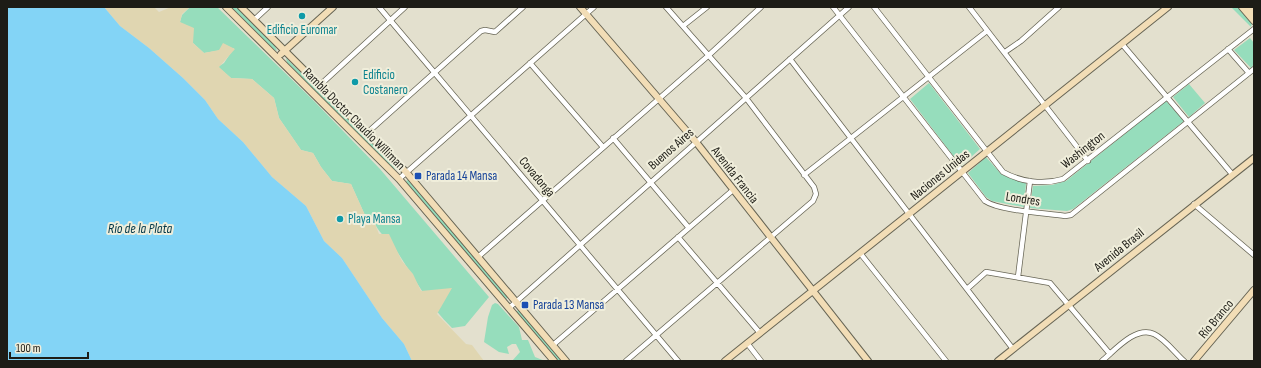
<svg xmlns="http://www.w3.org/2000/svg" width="1261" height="368" font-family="'Sofia Sans Condensed',sans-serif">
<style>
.green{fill:#96ddbc}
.sand{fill:#e0d6b1}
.water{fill:#83d4f6}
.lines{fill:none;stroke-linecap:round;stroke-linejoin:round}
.street-casing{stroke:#676555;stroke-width:6}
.secondary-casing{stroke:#676555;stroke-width:8}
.street{stroke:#fff;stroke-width:4.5}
.secondary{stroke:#f2ddb6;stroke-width:6}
.culture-dot{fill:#0f9aa8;stroke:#f0eedb;stroke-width:1.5}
.transit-dot{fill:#1a4fb4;stroke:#f0eedb;stroke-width:1.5}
.labels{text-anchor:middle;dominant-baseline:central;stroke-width:4;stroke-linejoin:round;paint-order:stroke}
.culture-label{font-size:13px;fill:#0d838f;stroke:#f0eedb;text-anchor:start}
.street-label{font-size:13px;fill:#1d1c16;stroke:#f0eedb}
.transit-label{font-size:13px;fill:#164399;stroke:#f0eedb;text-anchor:start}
.water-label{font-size:14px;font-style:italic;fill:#013546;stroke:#f0eedb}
</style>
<rect width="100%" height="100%" fill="#e3e0ce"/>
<path class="green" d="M 190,7 L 217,7 L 314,101 L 380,169 L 489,297 L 465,326 L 452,328 C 428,305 414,277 396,250 C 390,240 380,235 375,224 L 368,222 L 351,184 L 332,181 L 321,167 L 313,153 L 301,150 L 279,118 L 274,98 L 252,79 L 231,78 L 218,67 L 224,63 L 234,48 L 204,53 L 193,43 L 180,22 L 182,15 Z
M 231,7 L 236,7 L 275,46 L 277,51 L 273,49 Z
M 1231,7 L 1238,7 L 1252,23 L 1251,27 Z
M 1250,38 L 1254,43 L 1254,64 L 1251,68 L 1234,50 Z
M 286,58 L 398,168 L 397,170 L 393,168 L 287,63 Z
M 929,83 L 980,149 L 961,166 L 910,99 Z
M 1189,84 L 1205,103 L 1189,117 L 1173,97 Z
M 1166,101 L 1184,121 L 1073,209 L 1067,211 L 1030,208 L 1033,186 L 1052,185 L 1066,181 Z
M 986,157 L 1001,174 L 1026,183 L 1024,207 L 992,201 L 986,197 L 968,173 Z
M 408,180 L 507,295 L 507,299 L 503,296 L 408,185 L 406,181 Z
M 495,303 L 498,304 L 519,327 L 522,340 L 528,340 L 535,357 L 545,361 L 512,361 L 520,352 L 516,344 L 512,344 L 507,347 L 509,354 L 499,352 L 484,342 L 488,317 L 492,305 Z
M 519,310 L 522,312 L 563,361 L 557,361 L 518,315 L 517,311 Z"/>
<path class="sand" d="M 104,7 L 154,7 L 159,12 L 171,7 L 190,7 L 182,14 L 180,22 L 194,28 L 193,43 L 204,53 L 219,50 L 223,43 L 235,49 L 219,67 L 231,78 L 252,79 L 274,98 L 279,118 L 301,150 L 313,153 L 321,167 L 332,181 L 351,184 L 368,222 L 375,224 L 379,234 L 389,234 L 402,261 L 413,274 L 421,291 L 452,288 L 437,314 L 466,344 L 472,345 L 484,361 L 412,361 L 404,344 L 382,318 L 342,258 L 324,241 L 306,206 L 272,177 L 243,142 L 218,119 L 205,100 L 183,78 L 149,48 L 120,26 Z"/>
<path class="water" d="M 7,7 L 104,7 L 120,26 L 149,48 L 183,78 L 205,100 L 218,119 L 243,142 L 272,177 L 306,206 L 324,241 L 342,258 L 382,318 L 404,344 L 412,361 L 7,361 Z"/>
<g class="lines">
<defs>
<path id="street" d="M 379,7 L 678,361
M 833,7 L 985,201 C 1000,211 1045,213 1065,216 L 1071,215 L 1254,69
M 874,7 L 1003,172 C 1021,182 1043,185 1063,179 L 1254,29
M 969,7 L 1088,161
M 254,20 L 268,7
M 683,26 L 707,7
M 1122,44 L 1232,174
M 1228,49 L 1249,73
M 1005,52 L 1021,41 L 1059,7
M 790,59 L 1013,349
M 530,63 L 603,147
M 319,86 L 405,7
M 367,133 L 481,31 L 485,30 L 495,32 L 523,7
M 613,138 L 689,228
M 804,175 L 987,31
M 399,179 L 594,7
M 1194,204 L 1254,255
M 678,237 L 760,333
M 860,253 L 946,361
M 478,257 L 709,55 L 761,7
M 1018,277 L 1030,181
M 967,289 L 986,272 L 1050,283 L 1110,354
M 509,308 L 849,7
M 747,343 L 761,361
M 553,345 L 733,190
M 626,361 L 813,201 L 816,194 L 814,187 L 746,98 L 666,7
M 1102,361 C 1114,351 1136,325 1154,334 C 1165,339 1175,353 1184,361"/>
<path id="secondary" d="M 226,7 L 399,179 L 554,361
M 241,7 L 406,172 L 566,361
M 580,7 L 696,142 L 868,361
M 1242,7 L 1254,21
M 1249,7 L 1254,13
M 281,54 L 333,7
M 725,361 L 1168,7
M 998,361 L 1254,158
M 1194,361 L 1254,290"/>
</defs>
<use href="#street" class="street-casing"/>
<use href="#secondary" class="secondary-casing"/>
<use href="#street" class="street"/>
<use href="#secondary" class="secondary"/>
</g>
<g class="culture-dot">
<circle cx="302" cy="16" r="4"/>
<circle cx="355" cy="82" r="4"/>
<circle cx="340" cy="219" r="4"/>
</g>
<g class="transit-dot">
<rect x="414" y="172" width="8" height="8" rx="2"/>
<rect x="521" y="301" width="8" height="8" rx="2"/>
</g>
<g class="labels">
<g class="culture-label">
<text x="302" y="30" text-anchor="middle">Edificio Euromar</text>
<text x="363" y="75">Edificio<tspan x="363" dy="15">Costanero</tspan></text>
<text x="348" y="219">Playa Mansa</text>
</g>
<g class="street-label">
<text transform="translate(354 119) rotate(45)">Rambla Doctor Claudio Williman</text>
<text transform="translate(671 149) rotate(-41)">Buenos Aires</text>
<text transform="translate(1083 150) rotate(-38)">Washington</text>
<text transform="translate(735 175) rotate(52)">Avenida Francia</text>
<text transform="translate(940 175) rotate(-39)">Naciones Unidas</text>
<text transform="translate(537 177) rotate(50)">Covadonga</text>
<text transform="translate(1023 199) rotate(9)">Londres</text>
<text transform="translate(1119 250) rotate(-39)">Avenida Brasil</text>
<text transform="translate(1216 319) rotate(-50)">Río Branco</text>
</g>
<g class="transit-label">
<text x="426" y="176">Parada 14 Mansa</text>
<text x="533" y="305">Parada 13 Mansa</text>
</g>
<g class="water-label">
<text x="140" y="228">Río de la Plata</text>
</g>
</g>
<rect width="1261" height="368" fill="none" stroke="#1d1c16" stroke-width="16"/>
<path d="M10 352v6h78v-6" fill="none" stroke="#1d1c16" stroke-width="2"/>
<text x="16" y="352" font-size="12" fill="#1d1c16" stroke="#f0eedb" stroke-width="3" paint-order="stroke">100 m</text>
</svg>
